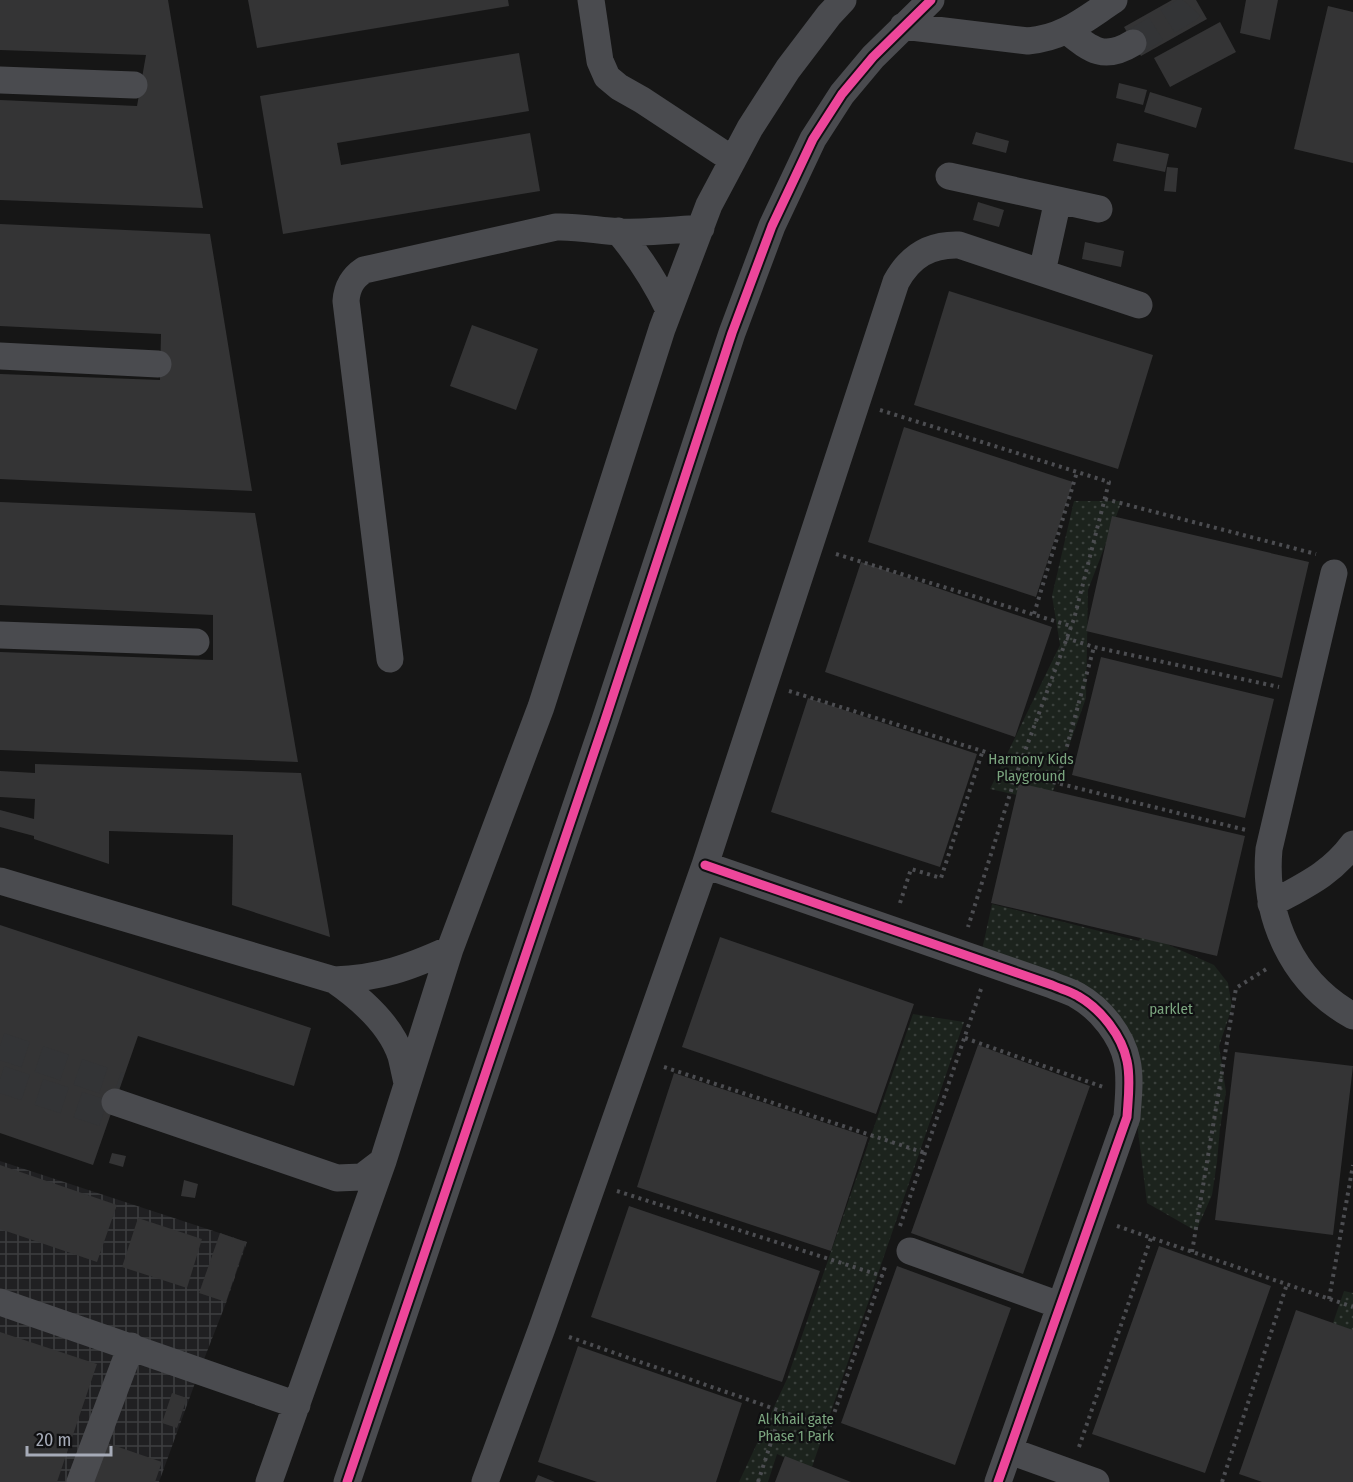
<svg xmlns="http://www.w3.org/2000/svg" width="1353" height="1482" font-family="'Fira Sans Condensed',sans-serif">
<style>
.industrial{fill:url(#industrial-grid)}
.park{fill:url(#park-dots)}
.building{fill:#343435}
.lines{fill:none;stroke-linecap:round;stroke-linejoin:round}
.minor-tunnel{stroke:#333436;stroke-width:27;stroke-dasharray:27 14;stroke-linecap:butt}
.path{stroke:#4c4d51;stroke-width:4;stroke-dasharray:3 4.5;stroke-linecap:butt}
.minor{stroke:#4a4b4f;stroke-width:27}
.cycleway-casing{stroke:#101012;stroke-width:13}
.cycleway{stroke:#ed469a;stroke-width:9}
.labels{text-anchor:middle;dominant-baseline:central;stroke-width:4.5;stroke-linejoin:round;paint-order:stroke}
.park-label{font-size:15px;fill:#7ba57f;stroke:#101012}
</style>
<defs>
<pattern id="industrial-grid" width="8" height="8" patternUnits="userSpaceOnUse" patternTransform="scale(1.5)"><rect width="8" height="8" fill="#202022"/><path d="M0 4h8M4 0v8" fill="none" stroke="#3d3e40"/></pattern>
<pattern id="park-dots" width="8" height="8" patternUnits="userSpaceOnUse" patternTransform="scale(1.5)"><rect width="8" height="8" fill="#1c231d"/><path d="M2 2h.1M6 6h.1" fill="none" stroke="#3a403c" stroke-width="1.8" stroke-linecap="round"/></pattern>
</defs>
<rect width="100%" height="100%" fill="#161616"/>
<path class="industrial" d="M 0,1161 L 247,1242 L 226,1303 L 199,1372 L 159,1482 L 0,1482 Z"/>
<path class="park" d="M 1074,501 L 1122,501 L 1088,590 L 1086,698 L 1049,802 L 990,789 L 1060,645 L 1052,596 Z
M 992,904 L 1139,941 L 1142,933 L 1214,965 L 1228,983 L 1232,1007 L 1219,1046 L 1226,1092 L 1220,1128 L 1217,1162 L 1212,1195 L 1196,1231 L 1147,1203 L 1130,1067 L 1114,1023 L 982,950 Z
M 913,1014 L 964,1022 L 811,1470 L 777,1454 L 768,1482 L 739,1482 L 787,1379 Z
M 1344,1291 L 1353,1293 L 1353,1331 L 1333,1323 Z"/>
<path class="building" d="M 0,0 L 168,0 L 203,208 L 0,200 L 0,100 L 137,106 L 146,55 L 0,50 Z
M 248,0 L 508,0 L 509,6 L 257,48 Z
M 1172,0 L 1196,0 L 1207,19 L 1141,56 L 1124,27 Z
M 1246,0 L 1278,0 L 1270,40 L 1240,33 Z
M 1328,6 L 1353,12 L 1353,163 L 1294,149 Z
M 1220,22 L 1236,52 L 1170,87 L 1154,58 Z
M 519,53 L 529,111 L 337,143 L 341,165 L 530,133 L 540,191 L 283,234 L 260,96 Z
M 1119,83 L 1147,90 L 1143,105 L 1116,98 Z
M 1150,92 L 1202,108 L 1196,128 L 1144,112 Z
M 976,132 L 1009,141 L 1006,153 L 972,144 Z
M 1117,143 L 1169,154 L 1165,172 L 1113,161 Z
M 1167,167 L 1178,168 L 1176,192 L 1164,191 Z
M 978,202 L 1004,210 L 999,227 L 973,220 Z
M 0,224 L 210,234 L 252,491 L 0,479 L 0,374 L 160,380 L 161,334 L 0,326 Z
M 1085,242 L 1124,251 L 1121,267 L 1082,259 Z
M 949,291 L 1153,355 L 1118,469 L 914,405 Z
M 472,325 L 538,349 L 516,410 L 450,386 Z
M 904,427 L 1073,482 L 1036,597 L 868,542 Z
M 0,502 L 255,513 L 298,762 L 0,750 L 0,652 L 213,660 L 213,615 L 0,605 Z
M 1112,516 L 1309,562 L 1282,678 L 1086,631 Z
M 861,562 L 1052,627 L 1015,737 L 825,672 Z
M 1101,657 L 1274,699 L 1245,818 L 1072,775 Z
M 808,698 L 977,754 L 940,867 L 771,812 Z
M 35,764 L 301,773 L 330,937 L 232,905 L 233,835 L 109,831 L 109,864 L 34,839 L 34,836 L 0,827 L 0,810 L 34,819 L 35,799 L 0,797 L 0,771 L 35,773 Z
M 1019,783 L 1245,836 L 1217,956 L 991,903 Z
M 0,925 L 311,1028 L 294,1086 L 138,1036 L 93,1165 L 0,1133 Z
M 720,937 L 914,1004 L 876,1114 L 682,1047 Z
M 978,1045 L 1090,1086 L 1023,1274 L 911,1233 Z
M 1235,1052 L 1353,1066 L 1333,1235 L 1215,1220 Z
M 674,1073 L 868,1137 L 831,1251 L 637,1187 Z
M 112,1153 L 126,1156 L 123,1167 L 109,1163 Z
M 0,1165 L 117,1205 L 97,1262 L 0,1229 Z
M 184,1180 L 198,1184 L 195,1198 L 181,1196 Z
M 629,1206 L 820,1271 L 782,1382 L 591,1317 Z
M 138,1218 L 202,1239 L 187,1288 L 122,1267 Z
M 220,1233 L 246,1242 L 226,1302 L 199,1293 Z
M 1159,1246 L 1271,1286 L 1205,1473 L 1092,1434 Z
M 897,1266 L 1011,1308 L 955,1465 L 841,1423 Z
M 1296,1310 L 1353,1330 L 1353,1482 L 1262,1482 L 1239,1474 Z
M 0,1332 L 97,1364 L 57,1482 L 0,1482 Z
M 578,1346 L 742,1403 L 716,1482 L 597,1482 L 538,1462 Z
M 172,1393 L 187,1398 L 177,1428 L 162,1423 Z
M 104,1442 L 162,1462 L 155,1482 L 98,1482 L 91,1480 Z
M 785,1456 L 851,1482 L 775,1482 Z
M 538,1475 L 555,1482 L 535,1482 Z"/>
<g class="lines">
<path class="minor-tunnel" d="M 1133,43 L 1188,9 L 1196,0
M 0,1046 L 120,1086
M 0,1079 L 109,1115"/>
<path class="path" d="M 880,410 L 1109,482 L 1074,619 L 1016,775 L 968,927
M 1105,499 L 1316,554
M 836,554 L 1071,626
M 1034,614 L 1077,472
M 1066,638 L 1094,647 L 1279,687
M 789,691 L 1021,763
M 1016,775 L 1057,783 L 1246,830
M 1057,783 L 1094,647
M 900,903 L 911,869 L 941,878 L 983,750
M 965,1038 L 1103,1087
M 664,1067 L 925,1153
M 617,1191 L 882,1276
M 900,1226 L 981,989
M 1117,1226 L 1353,1307
M 1192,1252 L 1236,988 L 1268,968
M 1329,1299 L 1353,1165
M 569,1337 L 829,1428 L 886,1264
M 1079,1447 L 1151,1238
M 758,1482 L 781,1412
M 1222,1482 L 1287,1284"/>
<path class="minor" d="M 591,0 L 600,61 L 607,77 L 619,87 L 642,100 L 733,160
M 903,26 L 1028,41 C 1064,38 1085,19 1114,0
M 1067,31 C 1091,50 1104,61 1133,43
M 0,80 L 134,85
M 949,176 L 1099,209
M 618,231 C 639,256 655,281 669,310
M 1042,272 L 1058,200
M 0,356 L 158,364
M 1334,573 L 1269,849 C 1263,917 1292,982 1353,1016
M 0,635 L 196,642
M 390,659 L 346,301 C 347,287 352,278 364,270 L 556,227 C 578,226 599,231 621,232 C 647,233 674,230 701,228
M 705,865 L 1052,985 C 1061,989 1070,991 1078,996 C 1101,1009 1122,1036 1127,1061 C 1131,1079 1128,1100 1127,1117 L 998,1482
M 0,881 L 334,980 C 360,998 390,1023 401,1056 C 403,1064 405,1074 407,1083
M 1271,904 C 1303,886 1330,875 1353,844
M 334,980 C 380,978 408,968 450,949
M 115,1102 L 337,1178 L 362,1177 L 383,1161
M 910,1251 L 1059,1305
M 0,1302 L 297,1405
M 1010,1451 L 1096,1482
M 80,1482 L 131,1346
M 269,1482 L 383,1161 L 450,949 L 541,707 L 662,329 L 709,205 L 750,128 L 788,69 L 829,15 L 843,0
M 347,1482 L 605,720 L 732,333 L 772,226 L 813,139 L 842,94 L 873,57 L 931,0
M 485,1482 L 542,1328 L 705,865 L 896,282 C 910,256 930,244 959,245 L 1139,305"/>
<defs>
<path id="cycleway" d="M 705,865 L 1052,985 C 1061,989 1070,991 1078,996 C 1101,1009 1122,1036 1127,1061 C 1131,1079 1128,1100 1127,1117 L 998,1482
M 347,1482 L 605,720 L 732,333 L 772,226 L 813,139 L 842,94 L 873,57 L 931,0"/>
</defs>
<use href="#cycleway" class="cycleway-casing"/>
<use href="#cycleway" class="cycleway"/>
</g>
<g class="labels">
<g class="park-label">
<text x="1031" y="759">Harmony Kids<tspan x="1031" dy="17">Playground</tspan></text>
<text x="1171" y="1009">parklet</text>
<text x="796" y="1419">Al Khail gate<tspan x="796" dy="17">Phase 1 Park</tspan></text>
</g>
</g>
<path d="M27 1446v9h84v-9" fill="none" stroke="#a6abb8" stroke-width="3"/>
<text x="36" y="1446" font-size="18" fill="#a6abb8" stroke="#101012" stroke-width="4.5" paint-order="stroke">20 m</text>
</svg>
